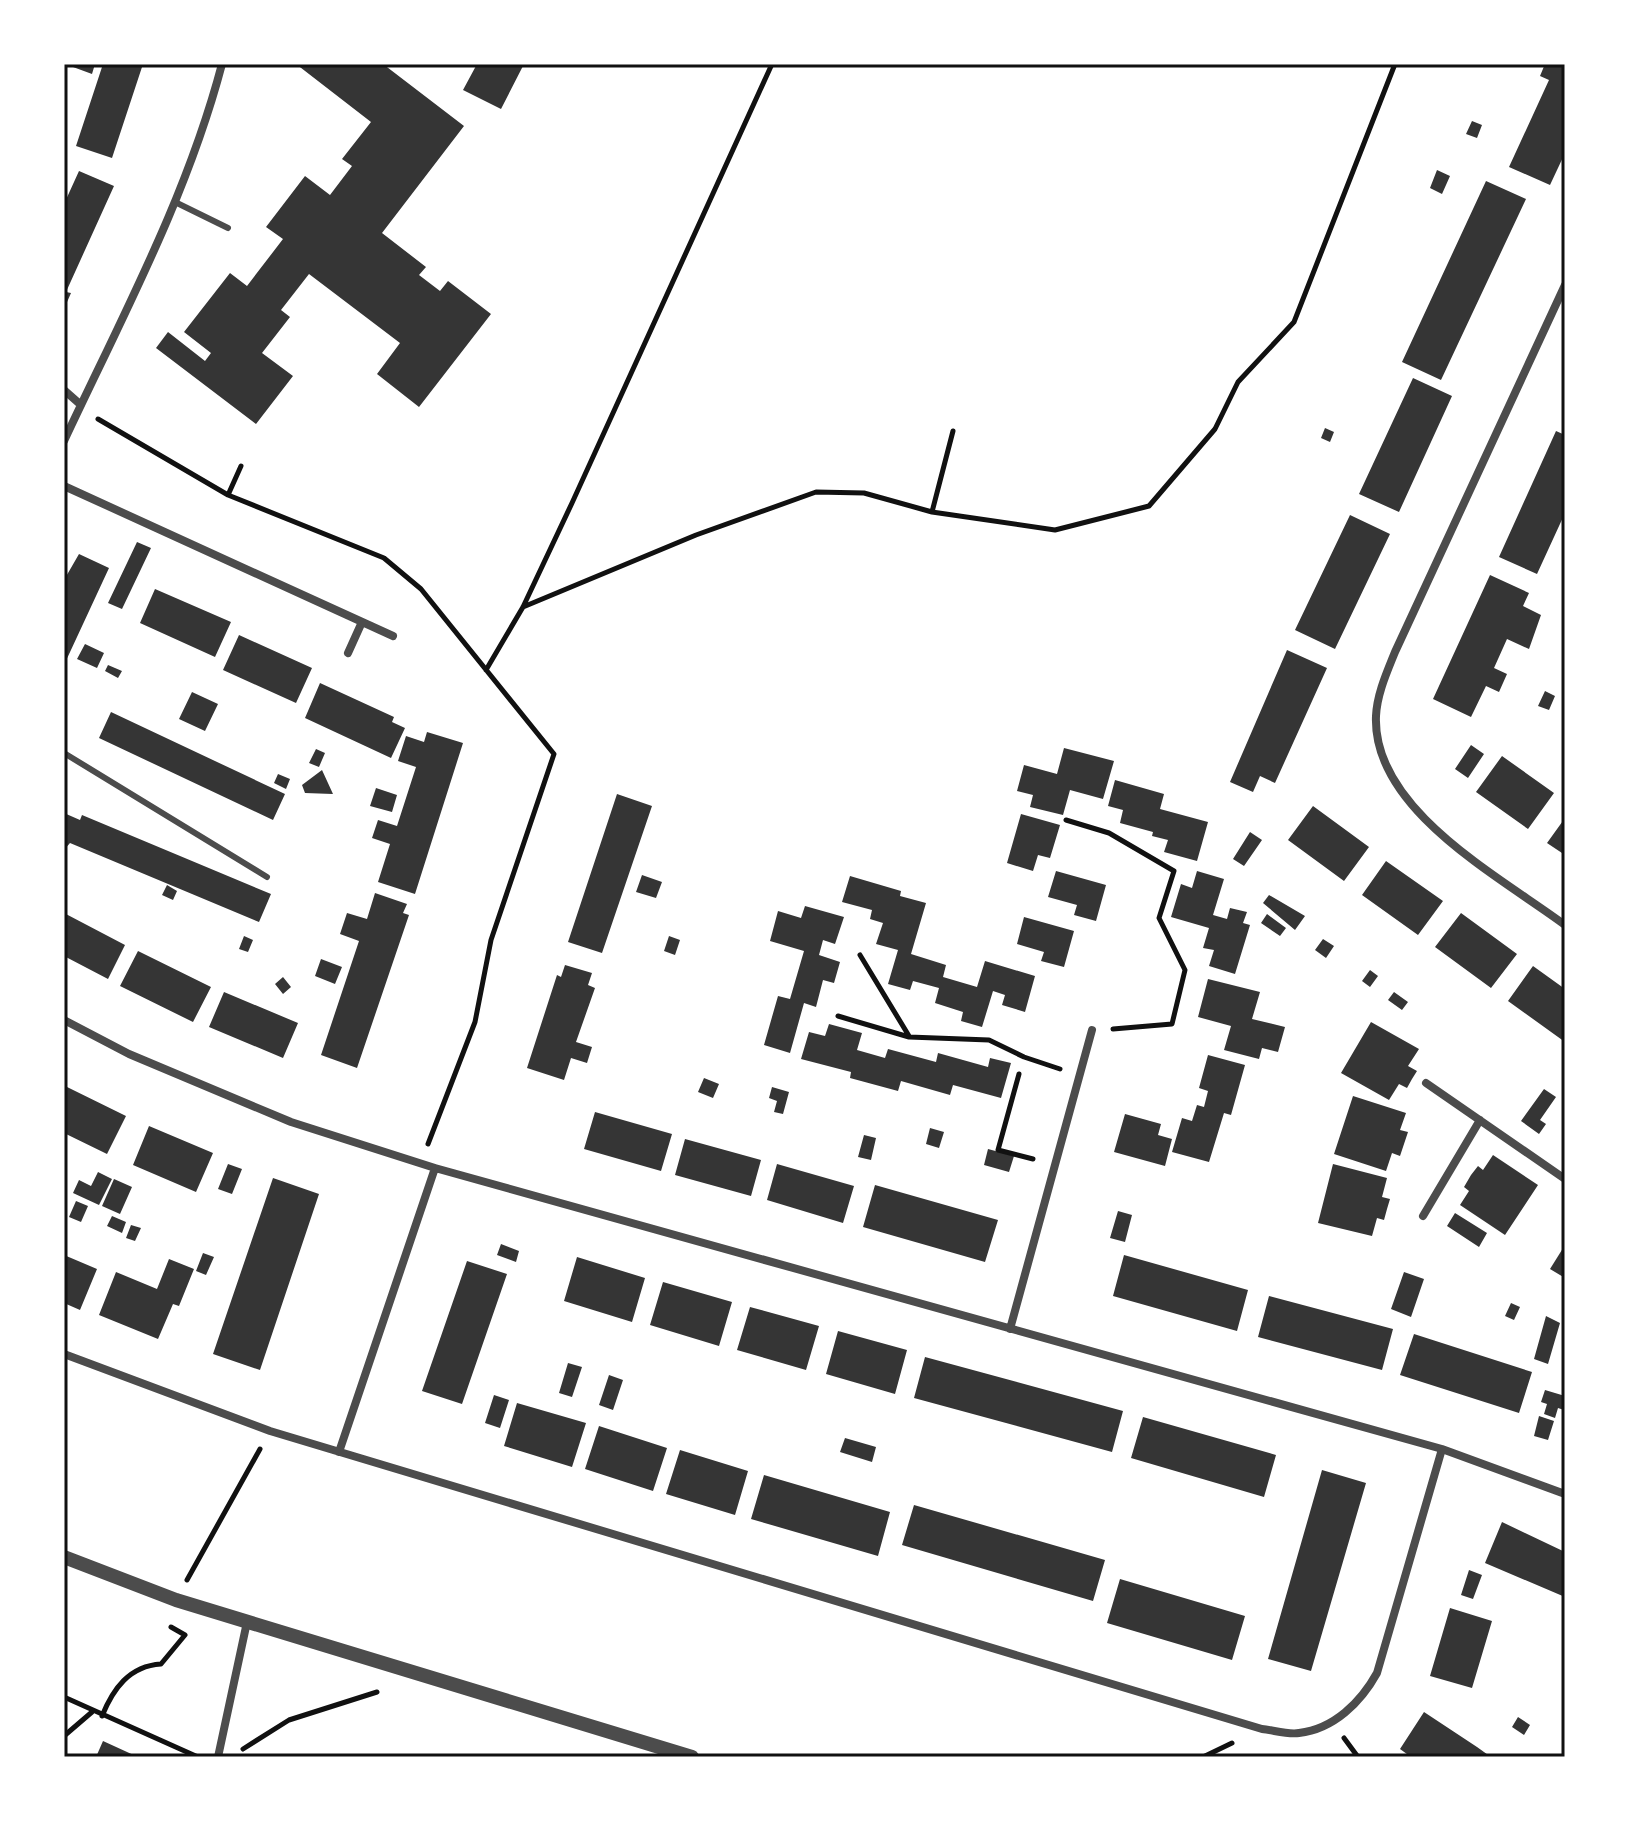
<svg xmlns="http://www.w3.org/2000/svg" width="1629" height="1821" font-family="Karla,sans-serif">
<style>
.building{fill:#353535}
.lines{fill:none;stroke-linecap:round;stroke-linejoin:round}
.path{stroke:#111;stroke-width:5}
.service{stroke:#4c4c4c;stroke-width:6}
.minor{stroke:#4c4c4c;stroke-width:8}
.tertiary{stroke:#4c4c4c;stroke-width:14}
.neatline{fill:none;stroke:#111;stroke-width:3}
</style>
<rect width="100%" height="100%" fill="#fff"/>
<path class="building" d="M 74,64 L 95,64 L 92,74 L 73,67 Z
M 103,64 L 143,64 L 112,158 L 76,146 Z
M 296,64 L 383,64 L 464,126 L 382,233 L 426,267 L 419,275 L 440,291 L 448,281 L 491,314 L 419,407 L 377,374 L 400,343 L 309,274 L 281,310 L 290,317 L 262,353 L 293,376 L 256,424 L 156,348 L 168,332 L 205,361 L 211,353 L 184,332 L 230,273 L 247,286 L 283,239 L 266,227 L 305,176 L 330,195 L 352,166 L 342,159 L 371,122 Z
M 477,64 L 524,64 L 501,109 L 463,90 Z
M 1545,64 L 1565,64 L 1565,153 L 1550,185 L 1509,167 L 1549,80 L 1540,76 Z
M 1472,121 L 1482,125 L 1477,138 L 1466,134 Z
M 1437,170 L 1450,176 L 1442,194 L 1430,188 Z
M 79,171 L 114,186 L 66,292 L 71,293 L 64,309 L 64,204 Z
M 1486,181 L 1526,199 L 1441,380 L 1402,362 Z
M 1413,378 L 1452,396 L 1399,512 L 1359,494 Z
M 1325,428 L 1334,432 L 1330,442 L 1321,438 Z
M 1556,431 L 1565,435 L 1565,513 L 1537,574 L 1499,557 Z
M 1350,515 L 1390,534 L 1335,649 L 1295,630 Z
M 137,542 L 151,548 L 122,609 L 108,603 Z
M 79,554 L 109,568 L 64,665 L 64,580 Z
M 1490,575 L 1529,593 L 1523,606 L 1541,615 L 1529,649 L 1507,639 L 1494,668 L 1507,674 L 1499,692 L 1486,686 L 1471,717 L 1433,699 Z
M 155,589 L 231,622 L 215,657 L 140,623 Z
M 239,635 L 312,668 L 296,703 L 223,670 Z
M 85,644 L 104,653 L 97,668 L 77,659 Z
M 1287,650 L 1327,668 L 1275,783 L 1260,776 L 1253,792 L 1230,782 Z
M 108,665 L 122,671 L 118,678 L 105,671 Z
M 320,683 L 394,717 L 392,722 L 405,728 L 391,758 L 305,718 Z
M 1545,691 L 1555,696 L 1549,710 L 1538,706 Z
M 192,692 L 218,704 L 205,731 L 179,719 Z
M 111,712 L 285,794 L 273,820 L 99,738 Z
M 427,732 L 463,743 L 415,894 L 378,882 L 390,844 L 372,838 L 378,820 L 397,826 L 416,767 L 398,761 L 406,736 L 424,742 Z
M 1471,745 L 1484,754 L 1468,778 L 1455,769 Z
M 1064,748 L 1114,761 L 1103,799 L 1070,790 L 1063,815 L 1030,807 L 1033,795 L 1017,791 L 1024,765 L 1057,774 Z
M 316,749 L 325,753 L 319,767 L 309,763 Z
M 1502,756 L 1554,793 L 1528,829 L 1476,792 Z
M 322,770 L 333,794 L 305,793 L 302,785 Z
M 278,774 L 290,779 L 286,789 L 274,783 Z
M 1115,780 L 1164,794 L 1160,809 L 1208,822 L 1197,861 L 1164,852 L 1168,840 L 1152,836 L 1153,832 L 1120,823 L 1123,810 L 1108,806 Z
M 376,788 L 397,795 L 392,812 L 370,806 Z
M 617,794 L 652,806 L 602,953 L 568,942 Z
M 1313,806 L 1369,847 L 1344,881 L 1288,840 Z
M 64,813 L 80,820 L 82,815 L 271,894 L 259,922 L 70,843 L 64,850 Z
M 1021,814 L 1060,825 L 1050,858 L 1038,855 L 1033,871 L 1007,863 Z
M 1565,818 L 1565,855 L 1547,843 Z
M 1250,832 L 1262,840 L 1244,866 L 1233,859 Z
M 1386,861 L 1443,901 L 1418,935 L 1362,895 Z
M 1056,871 L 1106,885 L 1096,921 L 1074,915 L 1077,905 L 1048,897 Z
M 1197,871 L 1224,879 L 1213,915 L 1227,919 L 1230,908 L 1247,912 L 1243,923 L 1250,925 L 1235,974 L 1209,966 L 1214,950 L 1203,948 L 1209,928 L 1171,917 L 1181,884 L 1192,888 Z
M 642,875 L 662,882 L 656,898 L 636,892 Z
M 850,876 L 901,891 L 900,896 L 926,903 L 911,954 L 946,965 L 943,977 L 977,987 L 985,961 L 1035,976 L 1025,1012 L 1002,1005 L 1005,995 L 993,991 L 982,1027 L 961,1021 L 963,1012 L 935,1003 L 939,988 L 913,981 L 910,990 L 888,984 L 898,950 L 876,944 L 883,923 L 870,919 L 872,910 L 842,902 Z
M 167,885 L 177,891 L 173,900 L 162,895 Z
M 375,893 L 407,904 L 403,913 L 409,915 L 357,1068 L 321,1055 L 359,941 L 340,934 L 347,913 L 367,919 Z
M 1269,895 L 1305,916 L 1295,930 L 1263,903 Z
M 805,906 L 844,917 L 835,944 L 823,940 L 819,955 L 840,962 L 834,983 L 823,980 L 816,1007 L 804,1003 L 790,1053 L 764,1045 L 778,996 L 790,999 L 804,951 L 770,941 L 778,911 L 801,918 Z
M 64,913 L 125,945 L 108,979 L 64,956 Z
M 1461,913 L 1517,954 L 1491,988 L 1435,947 Z
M 1267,914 L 1286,928 L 1280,936 L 1261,923 Z
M 1024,917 L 1074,931 L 1064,967 L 1041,961 L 1044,952 L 1017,944 Z
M 244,936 L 253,940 L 248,952 L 239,949 Z
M 669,936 L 680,940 L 675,955 L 664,951 Z
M 1323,939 L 1334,946 L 1326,958 L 1315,950 Z
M 138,951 L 211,987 L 193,1022 L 120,986 Z
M 321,959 L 342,967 L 335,984 L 315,976 Z
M 565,965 L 592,973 L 588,985 L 595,988 L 576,1042 L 592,1047 L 587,1063 L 571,1058 L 564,1080 L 527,1068 L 557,975 L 561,977 Z
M 1533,966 L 1565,989 L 1565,1042 L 1508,1001 Z
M 1370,970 L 1378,976 L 1370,987 L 1362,981 Z
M 283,977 L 291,987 L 283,994 L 275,984 Z
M 1208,979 L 1260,992 L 1252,1019 L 1285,1027 L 1278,1052 L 1262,1048 L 1259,1059 L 1224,1050 L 1231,1026 L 1198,1017 Z
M 224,992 L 298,1023 L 283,1058 L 209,1027 Z
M 1394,992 L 1408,1002 L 1402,1010 L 1388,1000 Z
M 1371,1022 L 1419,1049 L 1408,1066 L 1417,1071 L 1412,1079 L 1407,1088 L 1399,1084 L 1389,1100 L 1341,1073 Z
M 829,1024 L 862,1033 L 857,1050 L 885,1058 L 888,1049 L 936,1062 L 938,1053 L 988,1067 L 990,1058 L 1011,1063 L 1001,1098 L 953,1085 L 950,1095 L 901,1081 L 898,1091 L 850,1078 L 851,1072 L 801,1059 L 809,1032 L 825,1036 Z
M 1208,1055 L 1245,1065 L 1231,1115 L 1224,1113 L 1209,1162 L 1172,1152 L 1182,1118 L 1192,1121 L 1197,1105 L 1204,1107 L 1208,1091 L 1199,1088 Z
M 704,1078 L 719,1084 L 713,1098 L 698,1092 Z
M 65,1086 L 126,1116 L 107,1154 L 64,1133 Z
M 772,1087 L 789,1092 L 783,1114 L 774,1112 L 777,1101 L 769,1098 Z
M 1544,1089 L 1556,1097 L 1540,1120 L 1546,1124 L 1539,1134 L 1521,1121 Z
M 1353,1096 L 1406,1113 L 1400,1130 L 1408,1132 L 1400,1156 L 1392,1153 L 1386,1171 L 1334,1154 Z
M 595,1112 L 672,1134 L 661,1171 L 584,1149 Z
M 1125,1114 L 1161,1124 L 1158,1135 L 1172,1139 L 1165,1166 L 1114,1152 Z
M 149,1126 L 213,1153 L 196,1192 L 133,1165 Z
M 930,1128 L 944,1132 L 939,1148 L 926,1144 Z
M 864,1135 L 876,1138 L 871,1160 L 858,1157 Z
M 685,1139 L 761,1160 L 751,1196 L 675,1175 Z
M 988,1149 L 1014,1156 L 1009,1172 L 984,1165 Z
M 1493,1155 L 1538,1185 L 1505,1235 L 1460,1205 L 1469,1191 L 1464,1187 L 1471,1175 L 1478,1166 L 1483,1170 Z
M 228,1164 L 242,1169 L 232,1194 L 218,1189 Z
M 777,1164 L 854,1186 L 843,1223 L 767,1200 Z
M 1333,1164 L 1387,1178 L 1382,1197 L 1390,1199 L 1387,1209 L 1384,1220 L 1377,1218 L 1372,1236 L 1318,1223 Z
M 98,1172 L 112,1179 L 99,1205 L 73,1193 L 79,1180 L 91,1186 Z
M 273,1178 L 319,1194 L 260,1370 L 213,1354 Z
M 114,1179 L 132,1187 L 120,1214 L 102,1206 Z
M 875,1185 L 998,1220 L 985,1262 L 863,1227 Z
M 76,1201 L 88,1206 L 81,1222 L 69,1217 Z
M 1118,1211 L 1132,1215 L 1125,1242 L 1110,1238 Z
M 1455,1213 L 1487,1233 L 1479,1247 L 1447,1226 Z
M 112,1216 L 126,1222 L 122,1233 L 107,1226 Z
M 131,1225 L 141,1228 L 135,1241 L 126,1238 Z
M 501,1244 L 519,1251 L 516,1262 L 497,1255 Z
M 1565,1245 L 1565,1278 L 1550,1269 Z
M 203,1253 L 214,1257 L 206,1275 L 196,1271 Z
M 64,1255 L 97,1269 L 80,1310 L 64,1303 Z
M 1124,1255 L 1248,1290 L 1237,1331 L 1113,1296 Z
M 577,1257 L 645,1278 L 632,1322 L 564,1301 Z
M 169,1259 L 194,1269 L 179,1306 L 173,1304 L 158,1339 L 99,1315 L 116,1272 L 157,1289 Z
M 467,1261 L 507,1274 L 462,1404 L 422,1391 Z
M 1404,1272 L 1424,1279 L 1411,1317 L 1391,1309 Z
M 663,1282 L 732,1302 L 719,1346 L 650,1325 Z
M 1269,1296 L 1393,1329 L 1382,1370 L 1258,1337 Z
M 1511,1303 L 1520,1307 L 1514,1320 L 1505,1316 Z
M 750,1307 L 819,1326 L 806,1370 L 737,1350 Z
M 1546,1316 L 1560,1323 L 1548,1364 L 1534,1359 Z
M 838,1331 L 907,1350 L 895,1394 L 826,1374 Z
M 1414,1334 L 1532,1372 L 1519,1413 L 1400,1375 Z
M 925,1357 L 1123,1411 L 1112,1452 L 914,1398 Z
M 568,1363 L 582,1367 L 572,1397 L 559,1393 Z
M 609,1375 L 623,1380 L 613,1410 L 599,1405 Z
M 1545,1390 L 1565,1396 L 1564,1410 L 1558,1408 L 1555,1418 L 1544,1414 L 1547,1404 L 1541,1402 Z
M 494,1395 L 509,1400 L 500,1428 L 485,1423 Z
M 517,1403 L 586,1423 L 572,1467 L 504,1446 Z
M 1539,1416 L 1554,1421 L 1548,1440 L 1534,1436 Z
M 1143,1417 L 1276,1455 L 1264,1497 L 1131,1458 Z
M 599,1426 L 667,1448 L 653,1491 L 585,1469 Z
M 845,1438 L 876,1447 L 872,1462 L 840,1452 Z
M 680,1450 L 748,1471 L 735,1515 L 666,1494 Z
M 1322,1470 L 1366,1483 L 1311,1671 L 1268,1659 Z
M 764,1475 L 890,1512 L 878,1556 L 751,1519 Z
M 914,1505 L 1105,1560 L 1093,1601 L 902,1545 Z
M 1502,1522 L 1565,1552 L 1565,1597 L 1485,1563 Z
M 1469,1570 L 1482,1575 L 1473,1599 L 1461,1595 Z
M 1120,1579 L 1245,1616 L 1232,1660 L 1107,1623 Z
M 1450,1608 L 1492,1621 L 1472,1688 L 1430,1676 Z
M 1424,1712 L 1477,1747 L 1491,1757 L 1411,1757 L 1400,1749 Z
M 1518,1717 L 1530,1725 L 1524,1735 L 1512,1727 Z
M 103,1741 L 138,1757 L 96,1757 Z"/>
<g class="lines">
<path class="path" d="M 98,419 L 228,495 L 384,558 L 421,589 L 554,754 L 491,940 L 475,1022 L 428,1144
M 228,495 L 241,466
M 932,512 L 953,431
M 523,607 L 696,535 L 816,492 L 864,493 L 932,512 L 1055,530 L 1149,506 L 1215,429 L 1238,382 L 1294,322 L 1395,64
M 486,670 L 523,607 L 572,503 L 772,64
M 1066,820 L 1109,833 L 1174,871 L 1159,918 L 1185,970 L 1172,1024 L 1113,1029
M 860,955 L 909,1036
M 838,1016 L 909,1037 L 989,1040 L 1024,1057 L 1060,1069
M 1019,1074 L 998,1150 L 1033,1159
M 187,1580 L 260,1449
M 64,1697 L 198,1757
M 102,1716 C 113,1689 129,1666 161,1664 L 185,1635 L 171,1627
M 64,1736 L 92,1712
M 1344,1738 L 1358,1757
M 243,1749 L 289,1720 L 377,1692
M 1203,1757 L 1232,1743"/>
<path class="service" d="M 177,203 L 228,228
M 64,753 L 267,877"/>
<path class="minor" d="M 1565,285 L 1395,652 C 1387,672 1377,694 1376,716 C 1372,809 1499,876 1565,925
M 64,390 L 81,405
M 64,441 C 122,317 187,197 222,64
M 64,486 L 393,636
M 348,653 L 362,622
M 64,1020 L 129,1054 L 291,1122 L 435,1168 L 1442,1449 L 1565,1494
M 1426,1083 L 1565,1179
M 1423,1216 L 1480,1120
M 1010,1329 L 1092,1030
M 64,1354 L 270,1431 L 1262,1729 C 1273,1730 1288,1735 1299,1733 C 1334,1729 1361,1702 1377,1673 L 1442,1449
M 339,1452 L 435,1168
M 218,1757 L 247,1622"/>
<path class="tertiary" d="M 64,1557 L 176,1600 L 692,1757"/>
</g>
<rect width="1629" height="1821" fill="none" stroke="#ffffff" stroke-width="132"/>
<rect x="66" y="66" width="1497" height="1689" class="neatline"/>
</svg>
